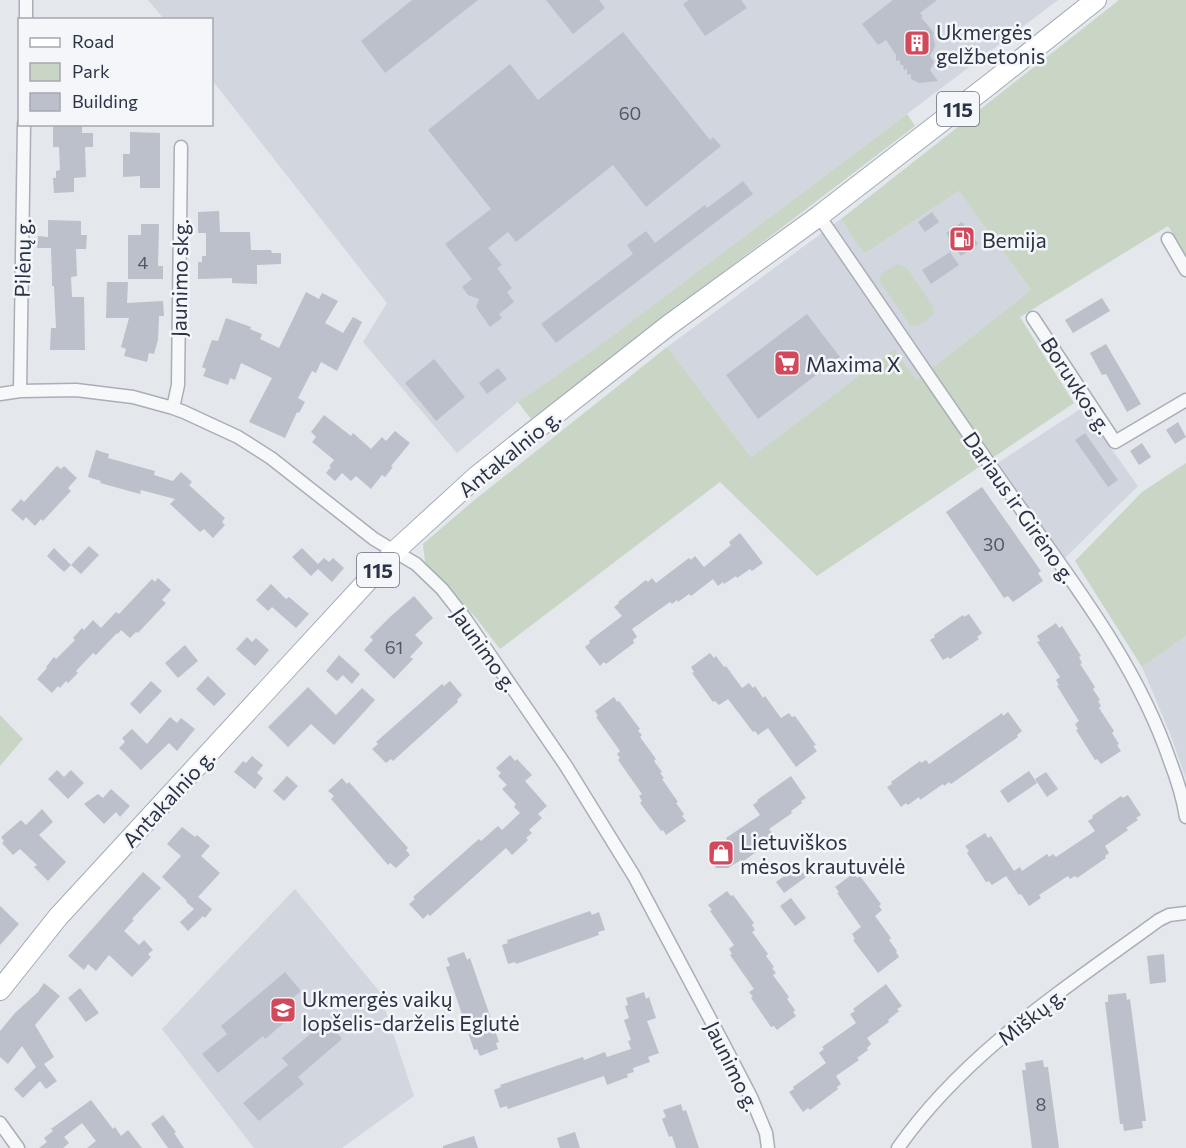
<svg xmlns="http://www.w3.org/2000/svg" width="1186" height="1148" font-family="Commissioner,sans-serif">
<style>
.built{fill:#d2d6de}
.green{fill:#c9d6c5}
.building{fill:#bbc0ca}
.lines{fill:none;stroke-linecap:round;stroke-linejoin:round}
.street-casing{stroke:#a9aeb7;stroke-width:15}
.primary-casing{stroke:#a3abb8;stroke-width:22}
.street{stroke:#f7f8fa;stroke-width:12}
.primary{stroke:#fff;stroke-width:20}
.labels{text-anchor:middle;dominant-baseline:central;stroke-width:5;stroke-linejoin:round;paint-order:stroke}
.number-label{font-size:18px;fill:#4f5766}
.shield{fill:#f4f6f9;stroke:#676e7b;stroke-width:1.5}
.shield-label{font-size:20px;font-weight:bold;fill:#2b3445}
.poi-label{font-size:21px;fill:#2b3445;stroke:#f4f6f9;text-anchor:start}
.street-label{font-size:21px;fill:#2b3445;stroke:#f4f6f9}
</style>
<rect width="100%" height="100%" fill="#e4e7ec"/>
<path class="built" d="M 148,0 L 1058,0 L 603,343 L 518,402 L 457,453 L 363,342 L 387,303 L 212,80 L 212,20 L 164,19 Z
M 959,191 L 1031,290 L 917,380 L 894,349 L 751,457 L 667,347 L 841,219 L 864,254 Z
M 1082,408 L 1138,486 L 1065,558 L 996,464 Z
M 1186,636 L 1186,779 L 1171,736 L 1142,667 Z
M 295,889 L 379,991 L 414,1096 L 342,1148 L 254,1148 L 162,1029 Z"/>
<path class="green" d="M 1119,0 L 1186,0 L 1186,256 L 1168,226 L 1020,317 L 1074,403 L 817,576 L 720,482 L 500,649 L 477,619 L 425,562 L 423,544 L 472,502 L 667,347 L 751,457 L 894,349 L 917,380 L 1031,290 L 959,191 L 864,254 L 841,219 Z
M 907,114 L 915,126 L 531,419 L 518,402 L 603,343 Z
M 897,264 L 906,267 L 933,306 L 933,315 L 917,326 L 910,325 L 879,280 L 881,274 Z
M 1186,463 L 1186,636 L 1142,667 L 1075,561 L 1142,492 Z
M 0,715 L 23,739 L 0,766 Z"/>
<path class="building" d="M 412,0 L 478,0 L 385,73 L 361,41 Z
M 546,0 L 599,0 L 605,8 L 573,34 Z
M 689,0 L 741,0 L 747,8 L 705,36 L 683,4 Z
M 893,0 L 937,0 L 920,13 L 923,16 L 921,17 L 934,33 L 933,35 L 935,45 L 934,49 L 930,56 L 934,62 L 930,70 L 938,81 L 919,83 L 911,79 L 911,74 L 907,75 L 907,69 L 904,70 L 903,65 L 900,65 L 900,60 L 896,61 L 896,55 L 886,40 L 878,45 L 862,24 Z
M 623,32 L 710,140 L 713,137 L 721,146 L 646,207 L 613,165 L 516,242 L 508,232 L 488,248 L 502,265 L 497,268 L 512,288 L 507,292 L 514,302 L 499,314 L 502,318 L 490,327 L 476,307 L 479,299 L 468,295 L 462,287 L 472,279 L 445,244 L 491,209 L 428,130 L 510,64 L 538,100 Z
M 53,124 L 82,124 L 82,133 L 93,133 L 93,147 L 85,147 L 86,177 L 74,178 L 74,192 L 54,193 L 53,178 L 56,178 L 56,171 L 60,170 L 59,147 L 53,147 Z
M 130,132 L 160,133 L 160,188 L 140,188 L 140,176 L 123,177 L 123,154 L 130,154 Z
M 743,181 L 753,194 L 556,343 L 541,324 L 633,254 L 627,245 L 646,231 L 655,243 L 705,205 L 707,208 Z
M 219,211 L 220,232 L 250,232 L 251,250 L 271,250 L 272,253 L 281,253 L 281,264 L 257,265 L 257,284 L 232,283 L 232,278 L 198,279 L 198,262 L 202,262 L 202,256 L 206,256 L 206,233 L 198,233 L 198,212 Z
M 932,212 L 939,222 L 925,232 L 918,222 Z
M 48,220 L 81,221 L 81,235 L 87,235 L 86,249 L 76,249 L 77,276 L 71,277 L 72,297 L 84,297 L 85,350 L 50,350 L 51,328 L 56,328 L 54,286 L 52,286 L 52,279 L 51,248 L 37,248 L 38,236 L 48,237 Z
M 962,222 L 978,244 L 961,256 L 946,233 Z
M 141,224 L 159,224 L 158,266 L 163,266 L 163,279 L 128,279 L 128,235 L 141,235 Z
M 950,252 L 959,265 L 931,284 L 922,270 Z
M 107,282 L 128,282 L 127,303 L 163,301 L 164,316 L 159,316 L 158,340 L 154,354 L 149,353 L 147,362 L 124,356 L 126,349 L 121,347 L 129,318 L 106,318 Z
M 306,292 L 319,299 L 322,293 L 338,301 L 325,323 L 343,333 L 353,317 L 362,322 L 337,371 L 321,362 L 316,373 L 312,371 L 298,398 L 305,402 L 299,413 L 297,412 L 285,438 L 249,422 L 272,378 L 241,363 L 235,380 L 230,378 L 228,385 L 203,376 L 206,369 L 202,367 L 212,340 L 218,341 L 226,318 L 251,327 L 250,329 L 262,334 L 260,339 L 279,348 Z
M 1102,298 L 1110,311 L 1073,333 L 1065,320 Z
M 807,314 L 840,357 L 758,419 L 726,375 Z
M 1106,344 L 1141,404 L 1127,412 L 1106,374 L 1102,375 L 1090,353 Z
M 434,359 L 465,397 L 436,421 L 405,383 Z
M 498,368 L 507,379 L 487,394 L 479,383 Z
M 324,415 L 351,436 L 353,433 L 371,449 L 382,437 L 386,441 L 395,431 L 410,443 L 391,466 L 393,467 L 385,477 L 382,475 L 371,489 L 356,476 L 351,481 L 342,473 L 335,481 L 326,473 L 331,467 L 329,466 L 334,460 L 312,442 L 316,437 L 311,432 Z
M 1178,422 L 1186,437 L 1175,444 L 1166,430 Z
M 1085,433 L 1118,480 L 1108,487 L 1075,440 Z
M 1142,443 L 1151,457 L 1139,465 L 1130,451 Z
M 96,450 L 109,454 L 108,458 L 155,471 L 154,475 L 173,481 L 181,472 L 192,482 L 189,485 L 225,518 L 222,522 L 225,525 L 213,538 L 204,529 L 200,532 L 170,504 L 175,499 L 141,490 L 140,494 L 100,483 L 101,481 L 88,477 Z
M 57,466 L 61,469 L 64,466 L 77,478 L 68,488 L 71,491 L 43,521 L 41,519 L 35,526 L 26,517 L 23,521 L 11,510 L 21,499 L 24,502 Z
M 982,487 L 1041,571 L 1038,573 L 1043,581 L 1013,602 L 1008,596 L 1004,598 L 946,512 Z
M 740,533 L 763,563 L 752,571 L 750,569 L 737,578 L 736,576 L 724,584 L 723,582 L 718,586 L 713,579 L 691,596 L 689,594 L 678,602 L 677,600 L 672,604 L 670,602 L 632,629 L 637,637 L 633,640 L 634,643 L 606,664 L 604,662 L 600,666 L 585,647 L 590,643 L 589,641 L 622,616 L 614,607 L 619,603 L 618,602 L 646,580 L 648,582 L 652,578 L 656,583 L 689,558 L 691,560 L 695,556 L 704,567 L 731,545 L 729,542 Z
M 89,546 L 99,555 L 81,574 L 71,565 Z
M 54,548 L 71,565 L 64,572 L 47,556 Z
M 302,548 L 318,564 L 324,558 L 329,562 L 333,558 L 344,568 L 332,582 L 318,569 L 311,576 L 292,557 Z
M 158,578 L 171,590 L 162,600 L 166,603 L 138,633 L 136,632 L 130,638 L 121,630 L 118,634 L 117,633 L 96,655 L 93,653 L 76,671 L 78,673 L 68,683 L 66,681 L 60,688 L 58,686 L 52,693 L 37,679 L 47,668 L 46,667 L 54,657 L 56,659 L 75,640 L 73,638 L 82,628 L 84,630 L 93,620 L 101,628 L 116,612 L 119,614 L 152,579 L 155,582 Z
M 271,584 L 286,599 L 289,597 L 309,614 L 296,628 L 272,607 L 268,611 L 256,600 Z
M 414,596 L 433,618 L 415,635 L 423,643 L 410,657 L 413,659 L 394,679 L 364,650 L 373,640 L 370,637 L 391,616 Z
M 969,614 L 982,633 L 977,637 L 979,639 L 950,659 L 948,657 L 943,660 L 930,640 L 935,637 L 934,635 L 963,615 L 964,617 Z
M 1056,623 L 1059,628 L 1062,626 L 1081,656 L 1079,657 L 1082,663 L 1080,664 L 1095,687 L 1093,689 L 1100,700 L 1098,701 L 1101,706 L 1099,708 L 1114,731 L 1112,733 L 1119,744 L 1117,745 L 1121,751 L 1101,764 L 1097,759 L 1095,760 L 1076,730 L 1078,729 L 1075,724 L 1079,721 L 1057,686 L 1059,685 L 1056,680 L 1060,677 L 1037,642 L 1040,641 L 1037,636 Z
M 247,637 L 252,642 L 256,638 L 269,650 L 255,666 L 236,649 Z
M 185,645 L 198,661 L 178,678 L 165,663 Z
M 710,653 L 714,658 L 716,656 L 724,667 L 726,666 L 742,688 L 749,683 L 753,688 L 755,686 L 763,698 L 765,696 L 781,718 L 789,713 L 792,717 L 795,716 L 816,745 L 813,746 L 817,751 L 796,767 L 768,728 L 758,735 L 755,731 L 753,732 L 728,699 L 719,705 L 715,701 L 713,702 L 692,673 L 694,672 L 691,667 Z
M 339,655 L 360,674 L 352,684 L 343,675 L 337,681 L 326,671 Z
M 208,676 L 226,694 L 214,706 L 196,689 Z
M 151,681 L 162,691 L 140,714 L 130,704 Z
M 450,681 L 462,695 L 457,700 L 458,702 L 393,761 L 391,759 L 386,763 L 372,749 L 378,744 L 376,742 L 442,684 L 444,686 Z
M 308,687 L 336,715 L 362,688 L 375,700 L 334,745 L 311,724 L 288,747 L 268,727 Z
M 614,697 L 617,702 L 619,701 L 640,729 L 638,731 L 642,735 L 640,737 L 656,759 L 654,761 L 662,772 L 660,773 L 664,778 L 662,779 L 678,802 L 676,803 L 684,814 L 682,816 L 686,821 L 666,835 L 663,830 L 661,831 L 640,803 L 642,801 L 639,796 L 642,794 L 618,760 L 620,758 L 617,754 L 620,751 L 596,717 L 598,716 L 595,711 Z
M 1008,712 L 1022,731 L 1017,735 L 1018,737 L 951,784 L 949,782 L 944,786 L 943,784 L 920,800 L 919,797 L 908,805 L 906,803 L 901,807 L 887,787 L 892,784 L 891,782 L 920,761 L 921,763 L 926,760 L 929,764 L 1002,713 L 1003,716 Z
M 170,717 L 177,723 L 181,718 L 195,729 L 177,751 L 169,743 L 141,770 L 119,748 L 125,742 L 122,738 L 132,729 L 147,744 Z
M 510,755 L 515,761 L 517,759 L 532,775 L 525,781 L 547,806 L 538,814 L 542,818 L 529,830 L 532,833 L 526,838 L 528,840 L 512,855 L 506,848 L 430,916 L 428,914 L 423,919 L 409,904 L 415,899 L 413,897 L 479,839 L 481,841 L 498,826 L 502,830 L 520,813 L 514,807 L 516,804 L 502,789 L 507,785 L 498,776 L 501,773 L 496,768 Z
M 252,756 L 263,765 L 257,773 L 263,778 L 255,789 L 234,772 L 243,761 L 246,763 Z
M 57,770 L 64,777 L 71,770 L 84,783 L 68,799 L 48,779 Z
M 1029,771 L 1037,783 L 1008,803 L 1000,791 Z
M 1046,772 L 1058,789 L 1047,797 L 1035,779 Z
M 287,776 L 298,786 L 284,801 L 273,791 Z
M 791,776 L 806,798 L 801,801 L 802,803 L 791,811 L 792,813 L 769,829 L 774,836 L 770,840 L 771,842 L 742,862 L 741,860 L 728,868 L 716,868 L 710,858 L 714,849 L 727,840 L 726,838 L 760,815 L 753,805 L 758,801 L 757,800 Z
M 342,778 L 347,784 L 349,782 L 408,848 L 406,850 L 410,855 L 396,868 L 390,863 L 388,865 L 331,799 L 334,796 L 328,791 Z
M 111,789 L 130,806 L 120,817 L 116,812 L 104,824 L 84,804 L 98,794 L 103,798 Z
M 1128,795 L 1141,815 L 1136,818 L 1138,820 L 1126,828 L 1128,830 L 1105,846 L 1109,853 L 1105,856 L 1106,858 L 1077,878 L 1075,876 L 1070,879 L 1068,876 L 1039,895 L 1041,898 L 1029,906 L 1021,894 L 1019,895 L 1006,876 L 1020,867 L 1022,871 L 1047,854 L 1049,857 L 1053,854 L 1056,857 L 1095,831 L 1088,821 L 1093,818 L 1092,816 L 1121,796 L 1123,798 Z
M 42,809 L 53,822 L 39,835 L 66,862 L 48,881 L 34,867 L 37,865 L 20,849 L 13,855 L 2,843 L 4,841 L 1,837 L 21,820 L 26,825 Z
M 182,827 L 195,837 L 197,835 L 210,846 L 201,856 L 220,873 L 198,897 L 212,909 L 205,918 L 203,916 L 188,931 L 180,922 L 194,909 L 186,902 L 187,901 L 162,877 L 181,856 L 167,844 Z
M 985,833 L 988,838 L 991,836 L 1014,871 L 992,885 L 989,881 L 986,882 L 967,853 L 969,851 L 965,846 Z
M 798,866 L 806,877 L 784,893 L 776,882 Z
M 143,872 L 161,888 L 132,919 L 134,920 L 124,931 L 139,945 L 144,940 L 153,950 L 148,954 L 151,957 L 132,977 L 109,955 L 96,971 L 88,964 L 84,970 L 68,956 Z
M 854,873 L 857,878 L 860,876 L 881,904 L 879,906 L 882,910 L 875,916 L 891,938 L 889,940 L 897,951 L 896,952 L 899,957 L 878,973 L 853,940 L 855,939 L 852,934 L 861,927 L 837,893 L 839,892 L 835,887 Z
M 727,891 L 731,896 L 733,895 L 754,923 L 752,925 L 755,930 L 752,932 L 768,954 L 766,956 L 774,967 L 772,968 L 776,973 L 773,975 L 789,997 L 787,999 L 795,1010 L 793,1012 L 796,1016 L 777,1030 L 774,1026 L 771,1027 L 751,998 L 753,997 L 749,992 L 754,989 L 730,955 L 732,954 L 729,949 L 734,945 L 710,911 L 712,910 L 708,905 Z
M 791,898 L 806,918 L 795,926 L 780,906 Z
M 0,906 L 19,924 L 0,945 Z
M 590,911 L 592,915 L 599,912 L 605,930 L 598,932 L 599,935 L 516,964 L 515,962 L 508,964 L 502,945 L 508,943 L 507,940 Z
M 464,952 L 467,960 L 470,958 L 499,1042 L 496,1043 L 498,1049 L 480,1056 L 477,1049 L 474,1050 L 446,967 L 450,966 L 447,958 Z
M 1164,954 L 1166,982 L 1150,984 L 1147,956 Z
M 285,972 L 301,991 L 281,1008 L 290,1018 L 265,1039 L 263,1036 L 218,1073 L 202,1054 L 227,1034 L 221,1026 Z
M 44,983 L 60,996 L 35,1025 L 54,1057 L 44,1064 L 57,1081 L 46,1089 L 40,1081 L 23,1098 L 14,1089 L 36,1067 L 22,1046 L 8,1064 L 0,1057 L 0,1031 L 15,1013 L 38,992 Z
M 886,984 L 902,1006 L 897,1009 L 899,1011 L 888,1020 L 889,1022 L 867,1038 L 871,1044 L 867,1048 L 868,1050 L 857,1058 L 859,1060 L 836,1076 L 841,1084 L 837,1087 L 838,1089 L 810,1110 L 808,1108 L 803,1112 L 789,1092 L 794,1089 L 793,1087 L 826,1063 L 819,1053 L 824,1049 L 822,1047 L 856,1023 L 850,1014 L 855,1011 L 853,1009 Z
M 80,988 L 99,1013 L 86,1022 L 68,998 Z
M 644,992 L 646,999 L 649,997 L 656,1018 L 647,1021 L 659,1053 L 648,1057 L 650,1062 L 633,1068 L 634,1072 L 627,1074 L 628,1077 L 607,1085 L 604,1076 L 508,1109 L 507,1106 L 500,1108 L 494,1090 L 501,1087 L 500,1085 L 583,1057 L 584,1060 L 605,1052 L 607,1057 L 631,1049 L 628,1041 L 631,1040 L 624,1020 L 629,1018 L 625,1006 L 628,1005 L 626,998 Z
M 1126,993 L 1127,1000 L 1130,999 L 1146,1121 L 1142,1121 L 1143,1128 L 1124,1131 L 1123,1124 L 1120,1124 L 1105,1002 L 1108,1002 L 1108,995 Z
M 327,1020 L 342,1039 L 298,1077 L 304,1084 L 259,1121 L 243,1103 L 288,1065 L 282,1058 Z
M 1043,1060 L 1044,1067 L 1048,1067 L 1059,1148 L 1032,1148 L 1022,1070 L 1026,1070 L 1025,1063 Z
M 91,1100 L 113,1129 L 115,1127 L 121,1136 L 128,1130 L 142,1148 L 87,1148 L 96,1141 L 82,1123 L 64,1137 L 69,1143 L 63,1148 L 39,1148 L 47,1142 L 44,1138 L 53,1131 L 51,1129 Z
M 681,1104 L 683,1111 L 686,1110 L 699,1148 L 676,1148 L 672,1136 L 669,1137 L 662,1119 L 666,1117 L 663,1110 Z
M 163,1115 L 176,1132 L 174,1133 L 184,1148 L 168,1148 L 151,1124 Z
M 575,1132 L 580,1148 L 560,1148 L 557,1138 Z
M 474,1136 L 478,1148 L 443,1148 L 443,1146 Z"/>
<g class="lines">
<defs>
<path id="street" d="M 26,20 L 26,0
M 819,216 C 880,304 940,394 1002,482 C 1063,570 1135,658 1170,761 C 1177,779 1183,798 1186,817
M 1168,239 L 1186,270
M 1033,318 L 1115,442 L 1186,400
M 20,391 L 24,124
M 0,394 L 20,391 L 76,390 L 133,397 L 173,408 L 184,412 L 238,437 L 271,458 L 374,539 L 416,564 L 442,589 L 464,617 L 566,766 L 634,876 L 724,1045 L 751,1097 L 766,1133 L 768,1148
M 173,408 L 178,385 L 181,147
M 0,1123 L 18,1148
M 898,1148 C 965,1052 1066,988 1159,920 L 1169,915 L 1186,913"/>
<path id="primary" d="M 0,990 L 58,917 L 395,551 L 477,476 L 511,449 L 669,325 L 819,216 L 990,84 L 1096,0"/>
</defs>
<use href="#street" class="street-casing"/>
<use href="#primary" class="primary-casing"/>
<use href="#street" class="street"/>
<use href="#primary" class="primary"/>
</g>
<defs>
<symbol id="building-square" viewBox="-11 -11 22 22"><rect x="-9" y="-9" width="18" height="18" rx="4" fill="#d1495b" stroke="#f4f6f9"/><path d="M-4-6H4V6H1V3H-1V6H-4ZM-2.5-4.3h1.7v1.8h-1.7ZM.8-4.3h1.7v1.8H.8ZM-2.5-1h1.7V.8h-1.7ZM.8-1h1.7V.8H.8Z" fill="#fff"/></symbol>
<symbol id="fuel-square" viewBox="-11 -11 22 22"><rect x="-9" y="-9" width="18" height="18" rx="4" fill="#d1495b" stroke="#f4f6f9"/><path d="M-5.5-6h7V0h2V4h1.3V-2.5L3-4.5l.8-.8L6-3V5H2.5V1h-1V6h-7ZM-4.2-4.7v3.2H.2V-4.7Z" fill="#fff"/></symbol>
<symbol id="supermarket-square" viewBox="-11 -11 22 22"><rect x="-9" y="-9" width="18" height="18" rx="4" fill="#d1495b" stroke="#f4f6f9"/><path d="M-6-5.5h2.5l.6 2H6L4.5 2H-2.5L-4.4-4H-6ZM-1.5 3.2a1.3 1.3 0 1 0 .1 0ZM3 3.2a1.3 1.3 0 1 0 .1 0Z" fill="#fff"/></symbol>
<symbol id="shop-square" viewBox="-11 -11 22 22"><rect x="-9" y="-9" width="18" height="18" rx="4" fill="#d1495b" stroke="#f4f6f9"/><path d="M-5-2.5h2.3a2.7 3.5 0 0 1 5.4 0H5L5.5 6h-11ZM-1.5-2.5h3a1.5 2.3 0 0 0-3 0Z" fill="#fff"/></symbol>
<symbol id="school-square" viewBox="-11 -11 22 22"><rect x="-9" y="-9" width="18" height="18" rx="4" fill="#d1495b" stroke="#f4f6f9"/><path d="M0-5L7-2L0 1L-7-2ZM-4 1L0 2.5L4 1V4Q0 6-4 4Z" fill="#fff"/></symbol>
</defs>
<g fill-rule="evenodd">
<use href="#building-square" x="902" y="28" width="30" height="30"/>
<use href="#fuel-square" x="947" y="224" width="30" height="30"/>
<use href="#supermarket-square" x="772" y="348" width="30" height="30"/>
<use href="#shop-square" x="706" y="838" width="30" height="30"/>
<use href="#school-square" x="268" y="995" width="30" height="30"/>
</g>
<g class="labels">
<g class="number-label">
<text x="630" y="113">60</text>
<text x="143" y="262">4</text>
<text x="994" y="544">30</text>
<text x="394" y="647">61</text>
<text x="1041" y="1104">8</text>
</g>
<g class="shield">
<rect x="937" y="92" width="42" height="34" rx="4.5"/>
<rect x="357" y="553" width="42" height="34" rx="4.5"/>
</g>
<g class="shield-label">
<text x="958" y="109">115</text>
<text x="378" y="570">115</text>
</g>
<g class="poi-label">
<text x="936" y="31">Ukmergės<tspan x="936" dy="24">gelžbetonis</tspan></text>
<text x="982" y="239">Bemija</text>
<text x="806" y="363">Maxima X</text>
<text x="740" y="841">Lietuviškos<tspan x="740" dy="24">mėsos krautuvėlė</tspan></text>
<text x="302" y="998">Ukmergės vaikų<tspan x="302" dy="24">lopšelis-darželis Eglutė</tspan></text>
</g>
<g class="street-label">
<text transform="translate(22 258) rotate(-89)">Pilėnų g.</text>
<text transform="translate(179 278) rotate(-89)">Jaunimo skg.</text>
<text transform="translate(1077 385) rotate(57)">Boruvkos g.</text>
<text transform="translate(509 453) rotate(-39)">Antakalnio g.</text>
<text transform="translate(1020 507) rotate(55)">Dariaus ir Girėno g.</text>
<text transform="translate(485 649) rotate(55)">Jaunimo g.</text>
<text transform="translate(168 798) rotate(-47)">Antakalnio g.</text>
<text transform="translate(1031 1016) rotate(-38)">Miškų g.</text>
<text transform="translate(733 1066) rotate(64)">Jaunimo g.</text>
</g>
</g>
<rect x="18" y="18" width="195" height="108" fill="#f4f6f9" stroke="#a4a8b1" stroke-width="1.5"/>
<rect x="30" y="38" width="30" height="9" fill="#ffffff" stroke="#a4a8b1" stroke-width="1.5"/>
<text x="72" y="48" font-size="18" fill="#2b3445">Road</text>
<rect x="30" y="63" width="30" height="18" fill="#c9d6c5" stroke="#a4a8b1" stroke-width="1.5"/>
<text x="72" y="78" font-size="18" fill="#2b3445">Park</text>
<rect x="30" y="93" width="30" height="18" fill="#bbc0ca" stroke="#a4a8b1" stroke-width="1.5"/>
<text x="72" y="108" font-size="18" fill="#2b3445">Building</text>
</svg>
